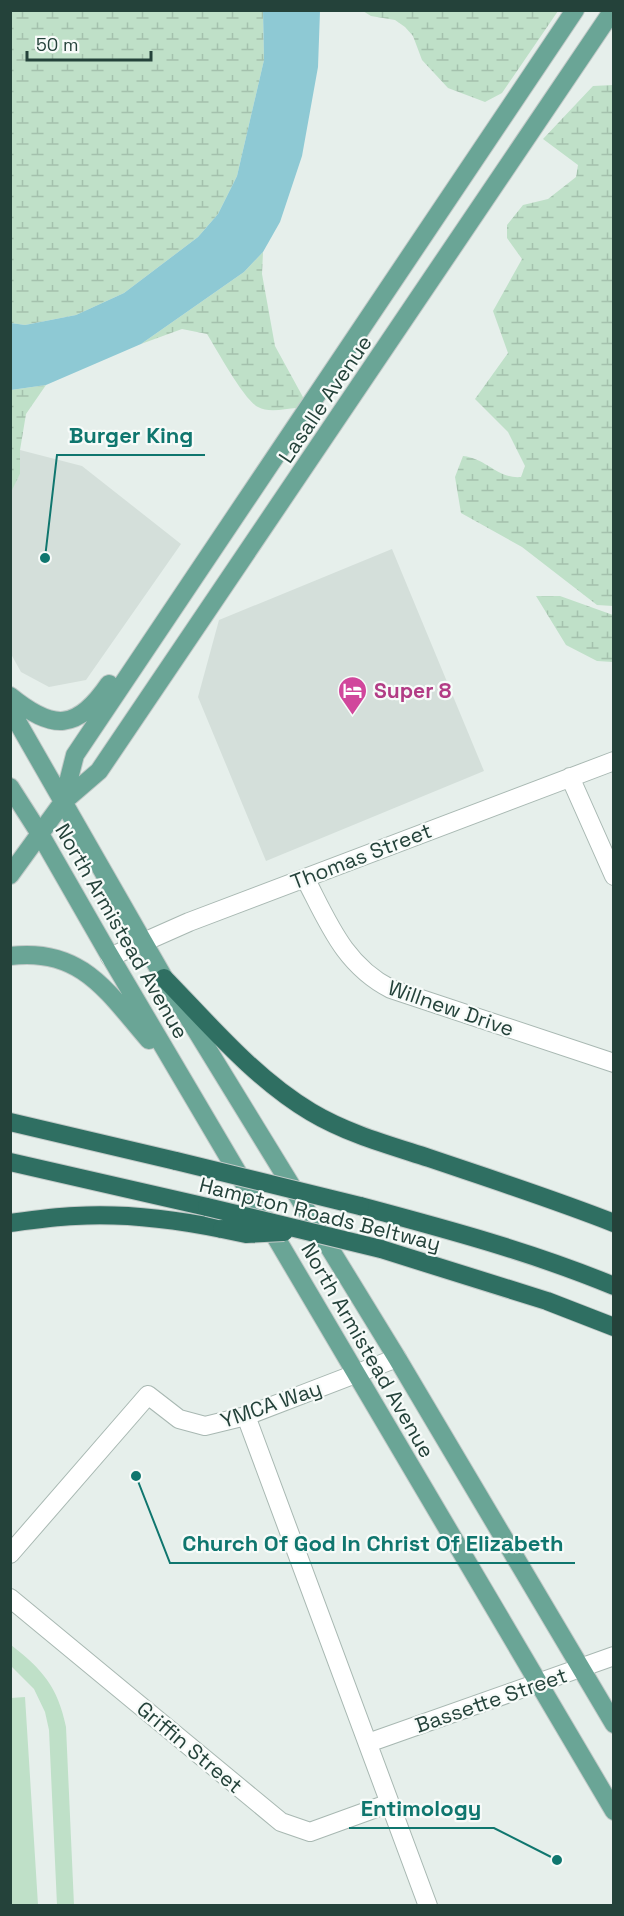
<svg xmlns="http://www.w3.org/2000/svg" width="624" height="1916" font-family="'Space Grotesk',sans-serif">
<style>
.built{fill:#d4dfda}
.wetland{fill:url(#wetland-marsh)}
.pitch{fill:#bfe0c8}
.water{fill:#8ec9d4}
.lines{fill:none;stroke-linecap:round;stroke-linejoin:round}
.minor-casing{stroke:#a8b8b2;stroke-width:20}
.major-casing{stroke:#c2cac8;stroke-width:20}
.highway-casing{stroke:#c2cac8;stroke-width:20}
.minor{stroke:#fff;stroke-width:18}
.major{stroke:#6aa596;stroke-width:18}
.highway{stroke:#2f6f62;stroke-width:18}
.highway-bridge-casing{stroke:#c2cac8;stroke-width:20;stroke-linecap:butt}
.highway-bridge{stroke:#2f6f62;stroke-width:18}
.labels{text-anchor:middle;dominant-baseline:central;stroke-width:4.5;stroke-linejoin:round;paint-order:stroke}
.street-label{font-size:21px;fill:#24423a;stroke:#f7fbf9}
.hotel-label{font-size:21px;font-weight:bold;fill:#b23c85;stroke:#f7fbf9;text-anchor:start}
.leader{fill:none;stroke:#0f766e;stroke-width:2}
.callout-dot{fill:#0f766e;stroke:#f7fbf9;stroke-width:2}
.callout-label{font-size:22px;text-anchor:middle;font-weight:bold;fill:#0f766e;stroke:#f7fbf9;stroke-width:4.5;stroke-linejoin:round;paint-order:stroke}
</style>
<defs>
<pattern id="wetland-marsh" width="20" height="14" patternUnits="userSpaceOnUse" patternTransform="scale(1.5)"><rect width="20" height="14" fill="#bfe0c8"/><path d="M1 5h8M5 5V1M11 12h8M15 12V8" fill="none" stroke="#a4c1ad"/></pattern>
</defs>
<rect width="100%" height="100%" fill="#e6efeb"/>
<path class="built" d="M 20,450 L 82,466 L 181,544 L 86,680 L 49,687 L 21,672 L 11,654 L 10,492 L 20,474 Z
M 392,549 L 484,771 L 266,861 L 198,697 L 219,620 Z"/>
<path class="wetland" d="M 11,11 L 263,11 L 264,60 L 237,176 L 218,214 L 198,237 L 124,293 L 76,315 L 25,325 L 11,323 Z
M 363,11 L 558,11 L 502,93 L 485,102 L 448,88 L 422,60 L 413,36 L 405,27 L 395,20 L 371,16 Z
M 613,85 L 614,85 L 613,606 L 597,605 L 522,547 L 461,513 L 455,477 L 463,456 C 488,459 497,479 521,477 L 525,466 L 508,432 L 475,399 L 508,353 L 493,311 L 522,259 L 507,238 L 507,225 L 523,205 L 548,199 L 576,177 L 578,165 L 543,139 L 593,86 Z
M 263,252 L 262,274 L 275,346 L 304,399 L 296,408 C 285,409 268,413 258,407 C 244,400 217,350 207,334 L 182,329 L 141,344 L 244,272 Z
M 46,385 L 26,414 L 20,450 L 20,474 L 11,492 L 11,390 Z
M 536,596 L 560,596 L 613,615 L 613,662 L 597,661 L 566,645 Z"/>
<path class="pitch" d="M 11,1645 C 42,1669 58,1687 66,1727 L 74,1905 L 57,1905 L 49,1730 L 45,1712 L 34,1689 L 11,1666 Z
M 25,1697 L 38,1905 L 11,1905 L 11,1698 Z"/>
<path class="water" d="M 263,11 L 320,11 L 318,67 L 302,156 L 280,222 L 263,252 L 244,272 L 141,344 L 46,385 L 11,390 L 11,323 L 25,325 L 76,315 L 124,293 L 198,237 L 218,214 L 237,176 L 264,60 Z"/>
<g class="lines">
<defs>
<path id="minor" d="M 570,777 L 614,876
M 305,878 C 328,922 344,965 391,989 L 614,1063
M 110,957 L 189,922 L 614,761
M 246,1416 L 428,1906
M 10,1554 L 148,1395 L 179,1419 L 205,1426 L 246,1416 L 397,1358
M 10,1598 L 281,1822 L 310,1832 L 390,1803
M 368,1743 L 614,1656"/>
<path id="major" d="M 10,696 C 53,731 77,731 109,684
M 10,709 L 164,978 L 397,1358 L 614,1724
M 10,787 L 40,834 L 107,951 L 614,1811
M 63,802 L 75,755 L 575,10
M 10,875 L 63,802 L 99,771 L 613,10
M 10,956 C 82,947 108,993 149,1040"/>
<path id="highway" d="M 164,978 C 210,1025 254,1078 311,1112 C 348,1134 389,1145 429,1158 C 491,1179 553,1199 614,1223
M 10,1122 L 176,1161
M 10,1162 L 207,1207
M 360,1206 C 446,1229 532,1252 614,1286
M 10,1223 C 32,1220 53,1217 75,1216 C 124,1213 173,1219 222,1229
M 381,1249 L 547,1301 L 614,1327"/>
</defs>
<use href="#minor" class="minor-casing"/>
<use href="#major" class="major-casing"/>
<use href="#highway" class="highway-casing"/>
<use href="#minor" class="minor"/>
<use href="#major" class="major"/>
<use href="#highway" class="highway"/>
<defs>
<path id="highway-bridge" d="M 176,1161 L 360,1206
M 207,1207 L 381,1249
M 222,1229 L 246,1234 L 284,1232"/>
</defs>
<use href="#highway-bridge" class="highway-bridge-casing"/>
<use href="#highway-bridge" class="highway-bridge"/>
</g>
<defs>
<symbol id="hotel-pin" viewBox="-11 -11 22 30"><path d="M0 17L-7.5 6A9.5 9.5 0 1 1 7.5 6Z" fill="#d1479c" stroke="#f7fbf9"/><path d="M-6-4.5h1.5V1H6V5H4.5V3h-9V5H-6ZM-4 0a1.8 1.8 0 1 1 3.6 0ZM.5 0V-2.5h3Q6-2.5 6 0Z" fill="#fff"/></symbol>
</defs>
<g fill-rule="evenodd">
<use href="#hotel-pin" x="336" y="674" width="33" height="45"/>
</g>
<g class="labels">
<g class="street-label">
<text transform="translate(325 399) rotate(-56)">Lasalle Avenue</text>
<text transform="translate(361 856) rotate(-21)">Thomas Street</text>
<text transform="translate(122 931) rotate(60)">North Armistead Avenue</text>
<text transform="translate(451 1008) rotate(19)">Willnew Drive</text>
<text transform="translate(320 1214) rotate(14)">Hampton Roads Beltway</text>
<text transform="translate(368 1350) rotate(60)">North Armistead Avenue</text>
<text transform="translate(271 1404) rotate(-19)">YMCA Way</text>
<text transform="translate(491 1700) rotate(-19)">Bassette Street</text>
<text transform="translate(190 1747) rotate(40)">Griffin Street</text>
</g>
<g class="hotel-label">
<text x="374" y="690">Super 8</text>
</g>
</g>
<path class="leader" d="M45 558L57 455H205M136 1476L170 1563H575M557 1860L494 1828H349"/>
<g class="callout-dot">
<circle cx="45" cy="558" r="6"/>
<circle cx="136" cy="1476" r="6"/>
<circle cx="557" cy="1860" r="6"/>
</g>
<g class="callout-label">
<text x="131" y="443">Burger King</text>
<text x="373" y="1551">Church Of God In Christ Of Elizabeth</text>
<text x="421" y="1816">Entimology</text>
</g>
<rect width="624" height="1916" fill="none" stroke="#24423a" stroke-width="24"/>
<path d="M27 51v9h124v-9" fill="none" stroke="#24423a" stroke-width="3"/>
<text x="36" y="51" font-size="18" fill="#24423a" stroke="#f7fbf9" stroke-width="4.5" paint-order="stroke">50 m</text>
</svg>
